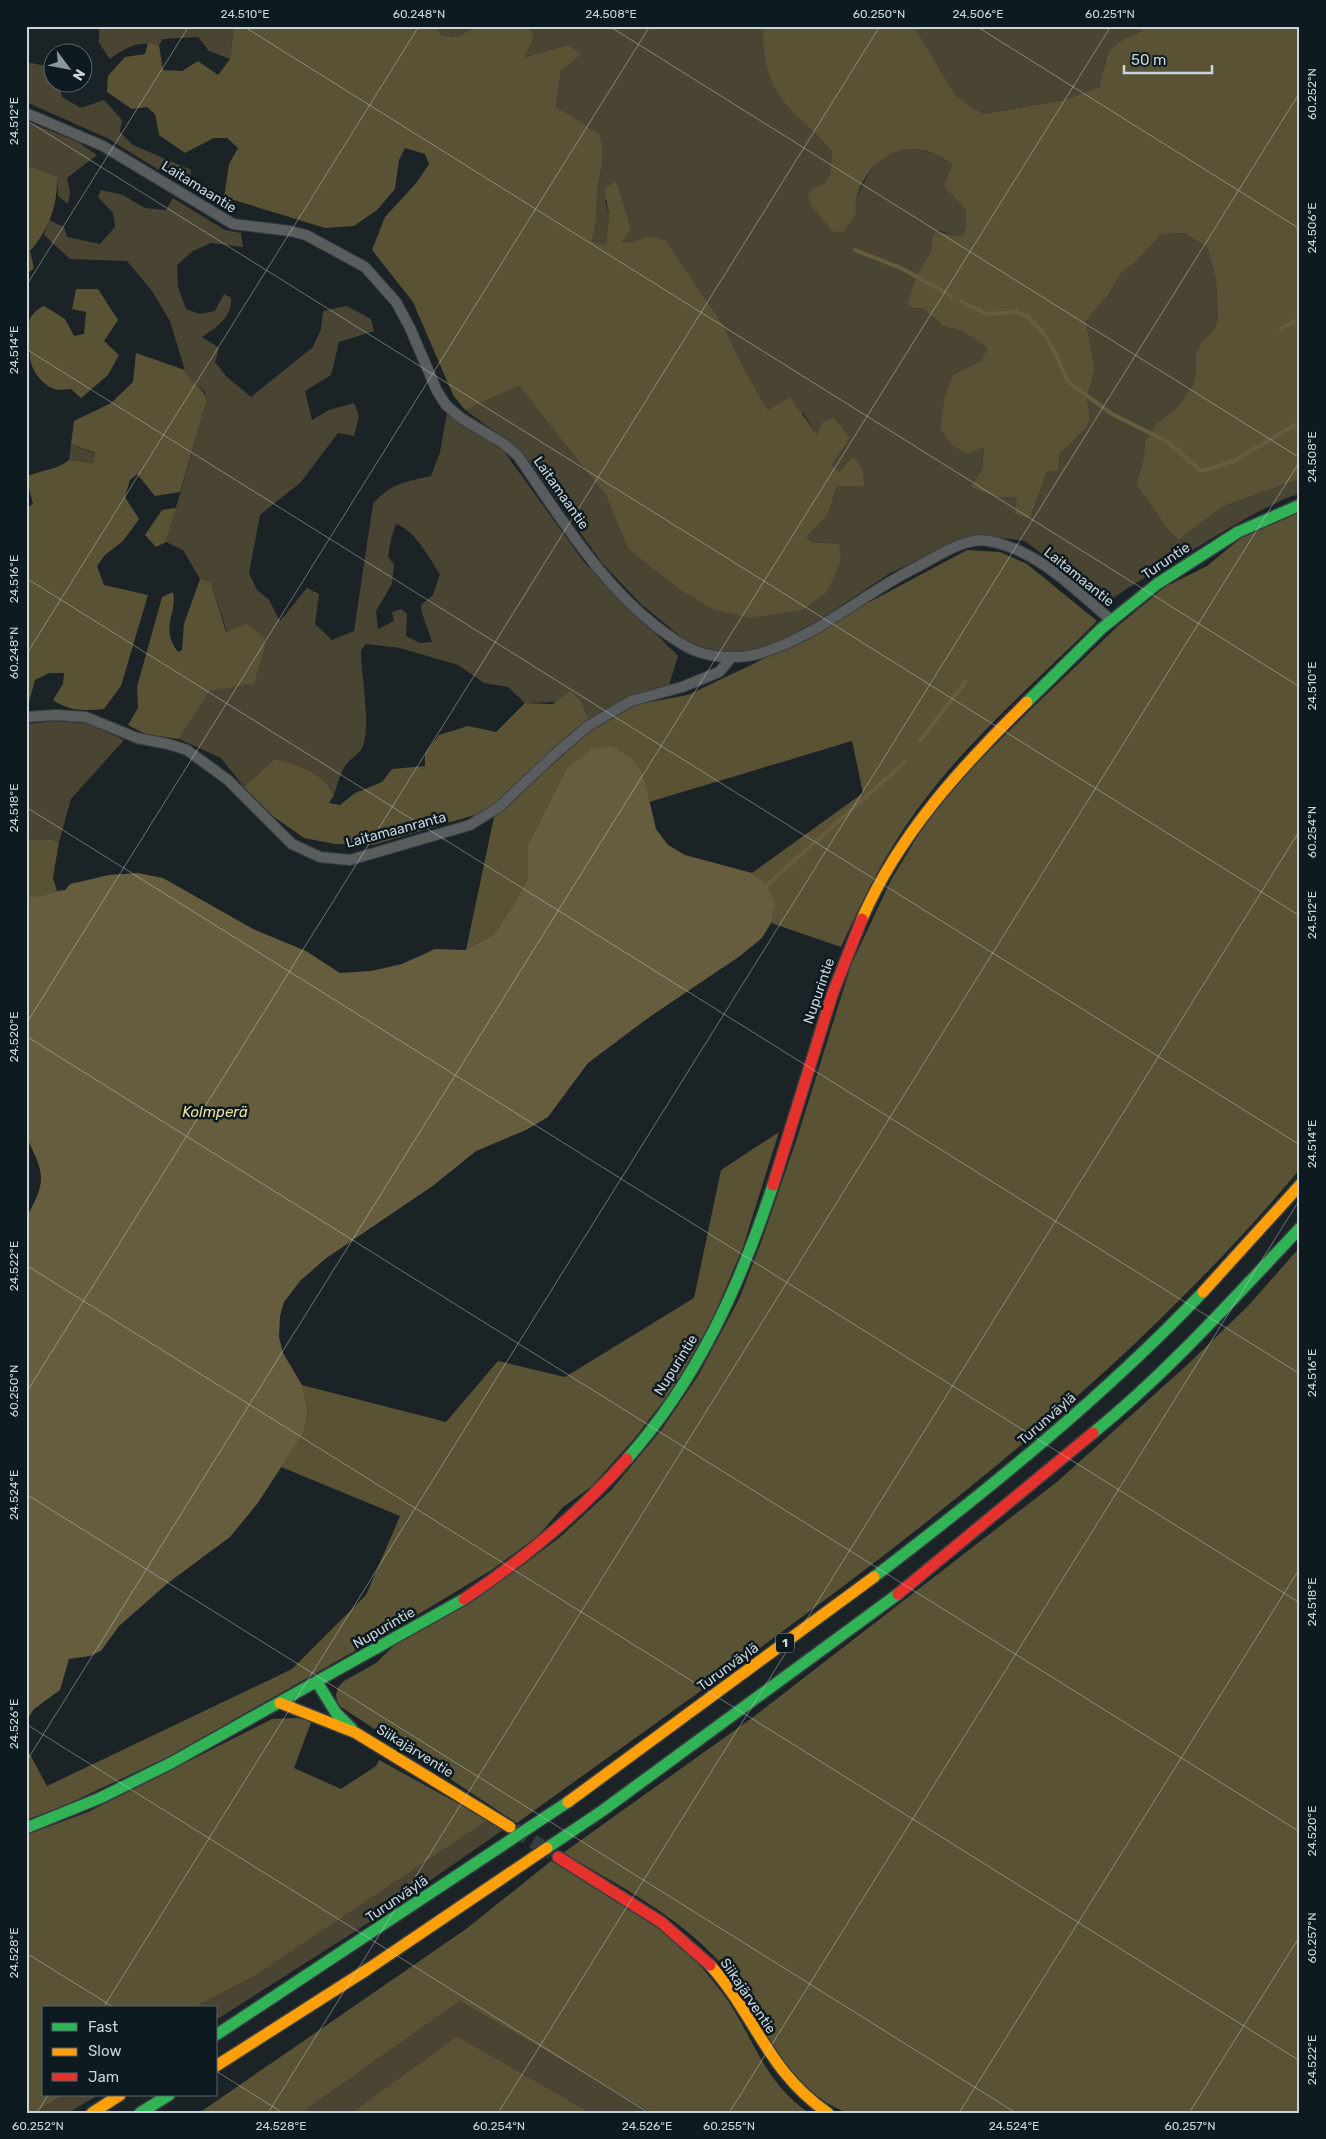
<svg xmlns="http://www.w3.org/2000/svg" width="1326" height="2139" font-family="Rubik,sans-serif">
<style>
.green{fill:#4a4533;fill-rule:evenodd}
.forest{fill:#595235}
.water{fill:#665d3f}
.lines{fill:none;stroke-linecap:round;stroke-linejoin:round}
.stream{stroke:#665d3f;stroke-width:4}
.secondary-tunnel{stroke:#353e41;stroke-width:14;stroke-dasharray:14 7;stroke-linecap:butt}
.street-casing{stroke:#383e42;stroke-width:12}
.fast-casing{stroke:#383e42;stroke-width:14}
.slow-casing{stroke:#383e42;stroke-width:14}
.jam-casing{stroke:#383e42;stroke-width:14}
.street{stroke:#5a5d5e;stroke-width:10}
.fast{stroke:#30b455;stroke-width:11}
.slow{stroke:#ff9f0a;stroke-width:11}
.jam{stroke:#e5322d;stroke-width:11}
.ticks{fill:none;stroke:#cbd4d9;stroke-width:1;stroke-opacity:0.45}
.labels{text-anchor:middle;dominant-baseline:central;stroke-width:5;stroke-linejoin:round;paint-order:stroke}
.shield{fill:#0d1b21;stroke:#929ca2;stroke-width:1}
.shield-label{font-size:12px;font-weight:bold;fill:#cbd4d9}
.street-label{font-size:14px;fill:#cbd4d9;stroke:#0d1b21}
.water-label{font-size:15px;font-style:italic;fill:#f2dfa1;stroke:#0d1b21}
.neatline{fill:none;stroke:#cbd4d9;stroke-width:2}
.ticks-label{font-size:12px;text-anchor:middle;fill:#cbd4d9}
</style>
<rect width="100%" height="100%" fill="#1b2326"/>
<path class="green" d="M 99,26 L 234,26 L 230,59 L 209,51 L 198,37 L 163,39 L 159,45 C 138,41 127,46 110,59 L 99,43 Z
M 436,26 L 478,26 L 456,37 L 441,35 Z
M 529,26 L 763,26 C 764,49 768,82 784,101 C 800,119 818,132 832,152 L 830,174 L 825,183 L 815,187 L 855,203 C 861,187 868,172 880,159 C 899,141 935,149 952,165 L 945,186 L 966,210 L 965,232 L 963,236 L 957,237 L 941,231 L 932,236 L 931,252 L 917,273 L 913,308 L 924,309 L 943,326 L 962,331 L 987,348 L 981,361 L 954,374 L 984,447 L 982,470 L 970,487 L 995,497 L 1017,497 L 1030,519 L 1047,471 L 1058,471 L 1060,453 L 1090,419 L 1087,397 L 1095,370 L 1086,321 L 1108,295 L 1123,271 L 1132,266 L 1162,234 L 1184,233 L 1207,247 L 1216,280 L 1218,318 L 1215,328 L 1201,343 L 1196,353 L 1196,371 L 1192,387 L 1175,409 L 1157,423 L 1145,441 L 1144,457 L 1136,484 L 1168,530 L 1179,540 L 1224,506 L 1300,479 L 1300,493 C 1257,509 1220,534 1181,557 C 1155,573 1130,584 1106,604 L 1025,541 L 987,536 L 960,539 L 889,574 L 824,617 L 781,641 L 755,651 L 730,653 L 705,648 L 685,640 L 641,604 L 602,563 L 530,462 L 515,446 L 465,410 L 519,386 L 606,496 L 628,549 L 681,591 L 712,609 L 827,543 L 811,542 L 807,537 L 828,514 L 837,486 L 853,456 L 839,471 L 832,465 L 850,438 L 817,435 L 803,413 L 768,410 L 742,365 L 724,326 L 665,241 L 648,236 L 636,241 L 620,242 L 630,228 L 616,182 L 605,201 L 609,214 L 606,245 L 592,241 C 598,226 595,213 597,198 C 599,174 606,158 600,134 L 556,108 L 561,71 L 568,45 L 525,57 L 534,37 Z
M 914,26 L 1138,26 L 1143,31 L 1105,60 L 1101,87 L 1064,100 L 983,114 L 956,96 Z
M 26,60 L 27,62 L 50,67 L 52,82 L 59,83 L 62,97 L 81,108 L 104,100 L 122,120 L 120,132 L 133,145 L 191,170 L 190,181 L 185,186 L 107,138 L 26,102 Z
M 26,121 L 78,142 L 97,155 L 67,178 L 70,192 L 68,204 L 58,196 L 57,176 L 26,165 Z
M 101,190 L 123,195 L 145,208 L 166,210 L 173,198 L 225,230 L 241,233 L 243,247 L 211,243 L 193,251 L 177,265 L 178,287 L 186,309 L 200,314 L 215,311 L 224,294 L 231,298 C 233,317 215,328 202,337 L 219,348 L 215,362 L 227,377 L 251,397 L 313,347 L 321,329 L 323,311 L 347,306 L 371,319 L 374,331 L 339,342 L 331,375 L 305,391 L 312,420 L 329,410 L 354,403 L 359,416 L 354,436 L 338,433 L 301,482 L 260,515 L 249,573 L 257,590 L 269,600 L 280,621 L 307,588 L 319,594 L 315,624 L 332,640 L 354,631 L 373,504 C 391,483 405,482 431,476 L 440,452 L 447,413 L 503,450 L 584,562 L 678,656 L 669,685 L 630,698 L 589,719 L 581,701 L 525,703 L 508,687 L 484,683 L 458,665 L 400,648 L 366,644 L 361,650 C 361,678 371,721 363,746 C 360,755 350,758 345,766 C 340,774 337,786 334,795 C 323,772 298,764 274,759 L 244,787 L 221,758 L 179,739 L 210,691 L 225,687 L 227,632 L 211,582 L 200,579 L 183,550 L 166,542 L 207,400 L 204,391 L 187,377 L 170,321 L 152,291 L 127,261 L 70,259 L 44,235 L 49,220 L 64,227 L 67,237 L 100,244 L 115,227 L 113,213 L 98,197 ZM 396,524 C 415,530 429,558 440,574 L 433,595 L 421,605 C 421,615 429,630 432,642 L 420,643 L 406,636 L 407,614 L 401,609 L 392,612 L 394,621 L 378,629 L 376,611 L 392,584 L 394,564 L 388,557 L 391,539 Z
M 71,444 L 95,454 L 93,463 L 69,460 Z
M 55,721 L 87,723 L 124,740 L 71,799 L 59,842 L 50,839 L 26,840 L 26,724 Z
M 488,1820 L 503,1830 L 373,1920 L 216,2020 L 216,2008 L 193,2008 L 255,1976 Z
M 460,2001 L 652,2113 L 591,2113 L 457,2036 L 351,2113 L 301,2113 Z
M 63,2095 L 98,2095 L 68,2113 L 34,2113 Z"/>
<path class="forest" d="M 234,26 L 436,26 L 441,35 L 456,37 L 478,26 L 529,26 L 534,37 L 525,57 L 568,45 L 581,54 L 561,71 L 556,107 L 600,134 C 607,161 598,174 597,199 C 596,215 597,225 592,241 L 606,245 L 609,214 L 604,189 L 616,181 L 631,229 L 621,242 L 636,241 L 648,236 L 665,240 L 724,326 L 742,365 L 768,410 L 790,397 L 817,435 L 823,422 L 834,418 L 850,438 L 832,465 L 839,471 L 853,456 L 863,471 L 864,486 L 837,486 L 828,514 L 807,537 L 811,542 L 839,544 L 841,560 L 827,592 L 802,610 L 750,618 L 712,609 L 681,591 L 628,549 L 606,496 L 519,386 L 465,410 L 453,395 L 413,302 L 372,250 L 385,217 L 417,182 L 429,164 L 425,154 L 405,148 L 399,160 L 395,189 L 377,210 L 354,226 L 325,228 L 224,197 L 229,164 L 238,148 L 227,138 L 214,138 L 185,153 L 159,135 L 155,114 L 147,107 L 132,109 L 107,92 L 108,76 L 125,57 L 145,54 L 148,43 L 159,45 L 163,70 L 182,71 L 198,61 L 218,75 L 230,59 Z
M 763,26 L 914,26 L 956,96 L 983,114 L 1064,100 L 1100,87 C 1108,49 1106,47 1142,31 L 1138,26 L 1300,26 L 1300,479 L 1224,506 L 1179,540 L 1168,530 L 1136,484 L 1144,457 L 1145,441 L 1157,423 L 1175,409 L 1192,387 L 1196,371 L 1196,353 L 1201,343 L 1215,328 L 1218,318 L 1216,280 L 1207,247 L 1184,233 L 1162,234 L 1132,266 L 1123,271 L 1108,295 L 1086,321 L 1095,370 L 1087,397 L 1090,419 L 1085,429 L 1060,453 L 1058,471 L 1047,471 L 1030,519 L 1015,514 L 1017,497 L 995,497 L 970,487 L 982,470 L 984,447 L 967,453 L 953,446 L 940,429 L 945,396 L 954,374 L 981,361 L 987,348 L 962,331 L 943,326 L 924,309 L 913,308 L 908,304 L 917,273 L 931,252 L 932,236 L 936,232 C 945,231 953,238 962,236 L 965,232 L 966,210 L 944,186 L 952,165 C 941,155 928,150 913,149 C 884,148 862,174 856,201 C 855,205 856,209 856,213 C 854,219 846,227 843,232 L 832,231 L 811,205 L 808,194 L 815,187 L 825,183 L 830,174 L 832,152 C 817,131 796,118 781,98 C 766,77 763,51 763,26 Z
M 26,165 L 57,176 C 58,206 49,229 30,251 L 34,268 L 26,275 Z
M 76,289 L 98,289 L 118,320 L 104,341 L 119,355 L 108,375 L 81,398 L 71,389 C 67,389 59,391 55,389 C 41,385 28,366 30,352 L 26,350 C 26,331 25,315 44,306 L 65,319 L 74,336 L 84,334 L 86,312 L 72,309 Z
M 136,353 L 185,370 C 189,383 203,386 207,400 L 180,492 L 155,496 L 137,474 L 130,480 L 125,497 L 139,519 L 123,541 L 105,555 L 97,566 L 104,585 L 148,595 L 121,686 L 104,709 C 86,711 68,711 53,700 L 63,684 L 64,673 L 49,673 L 35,680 L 26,713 L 26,508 L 33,504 L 26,477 C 43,469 55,471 69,460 L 93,463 L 95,453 L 71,444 L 74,421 L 111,403 L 133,382 Z
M 176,508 L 166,542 L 156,547 L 145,535 L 162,510 Z
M 1300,510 L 1300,1169 C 1080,1432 792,1624 517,1823 L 338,1705 L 336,1695 L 338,1687 L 344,1681 L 376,1663 L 398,1642 L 519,1568 L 559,1538 L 612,1489 L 662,1429 L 698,1376 L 739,1299 L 762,1240 L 797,1138 L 851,965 L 891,880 L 925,824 L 965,775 L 1027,713 L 1119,625 L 1165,587 L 1207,566 L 1241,538 Z
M 967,550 L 1000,552 L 1027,564 L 1097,621 C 1031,687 957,749 905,827 C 879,865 860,906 841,947 L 771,923 C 776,897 772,889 752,873 L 863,793 L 852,741 L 649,802 L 643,774 L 566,769 L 528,844 L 528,878 L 512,907 L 493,935 L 466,950 L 494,817 L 592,729 L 634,705 L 688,695 L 753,664 Z
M 200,579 L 211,582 L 226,632 L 246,624 L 263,636 L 265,646 L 254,683 L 210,691 L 179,739 L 145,734 L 128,725 L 138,708 L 137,687 L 162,597 L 173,592 C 178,614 159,627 178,652 L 182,650 L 184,624 Z
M 570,691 L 581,701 L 589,719 L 495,809 L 373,845 L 335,844 L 304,838 L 274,817 L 244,787 L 274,759 C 298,764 323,772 334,795 L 329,803 L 340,805 L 355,793 L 382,782 L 392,769 L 425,766 L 425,754 L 439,735 L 468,726 L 496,732 L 525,703 L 553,704 Z
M 50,839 L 59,842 L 53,878 L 57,891 L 40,898 L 26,897 L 26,840 Z
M 779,1132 L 743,1247 L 713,1318 L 675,1386 L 634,1439 L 591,1487 L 563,1507 L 538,1536 L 490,1571 L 404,1623 L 168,1757 L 59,1808 L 26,1820 L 26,1747 L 47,1786 L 292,1669 L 366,1595 L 400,1516 L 281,1467 L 303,1434 L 308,1411 L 302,1385 L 446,1422 L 498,1361 L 565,1377 L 694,1298 L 721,1170 Z
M 1300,1247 L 1300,2113 L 848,2113 C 772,2084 764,2005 712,1954 C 669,1911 615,1883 563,1853 L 756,1715 L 1058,1481 L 1187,1365 L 1249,1305 Z
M 296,1718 L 312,1720 L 294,1768 L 341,1789 L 376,1766 L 379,1760 L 488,1820 L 255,1976 L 193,2008 L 44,2008 L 44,2095 L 63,2095 L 34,2113 L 26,2113 L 26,1835 L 88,1812 L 272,1719 Z
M 551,1861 C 592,1885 637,1907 673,1937 C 688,1950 719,1987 730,2004 C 757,2046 765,2082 809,2113 L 652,2113 L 460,2001 L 301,2113 L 199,2113 L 466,1929 Z
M 457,2036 L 591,2113 L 351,2113 Z"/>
<path class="water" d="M 612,746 L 632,759 L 643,774 L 656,829 L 668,845 L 685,855 L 752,873 L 767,885 L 775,904 L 771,923 L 762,938 L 740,956 L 648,1018 L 588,1063 L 548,1117 L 526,1130 L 476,1151 L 434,1185 L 325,1259 L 300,1281 L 284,1302 L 280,1316 L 279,1337 L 283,1353 L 302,1385 L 308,1411 L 303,1434 L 257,1504 L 230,1537 L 168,1583 L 119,1626 L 101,1651 L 90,1656 L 69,1659 L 60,1690 L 34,1709 L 26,1721 L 26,1218 C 47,1181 45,1174 26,1137 L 26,897 C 45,898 50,891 65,890 L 70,884 L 109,875 L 138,873 L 163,878 L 253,929 L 306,951 L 340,973 L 371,971 L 402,964 L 435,949 L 466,950 L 493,935 L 512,907 L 528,878 L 528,844 L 566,769 L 592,749 Z"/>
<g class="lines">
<path class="stream" d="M 855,250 L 901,268 L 952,296
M 962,302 L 987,314 L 1016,312 L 1028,317 L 1042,331 L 1054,350 L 1068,382 L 1112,414 L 1168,442 L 1201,471 L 1234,461 L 1300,422
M 1281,329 L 1300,318
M 920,741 L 965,682
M 767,885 L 905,762"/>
<path class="secondary-tunnel" d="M 515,1830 L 552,1853"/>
<defs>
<path id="street" d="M 26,113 L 103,146 L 233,224 L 290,231 L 306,235 L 365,267 L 396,302 L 410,328 L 437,391 L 446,405 L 461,418 L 504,444 L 518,456 C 564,523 614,606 687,647 C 707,658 739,660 761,653 C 816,637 862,595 913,569 C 934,559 964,536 989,541 C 1038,550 1074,589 1111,620
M 26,717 L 56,715 L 86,717 L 137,738 L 168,744 L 187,750 L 228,780 L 292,844 L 320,857 L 350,860 L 470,825 L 499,807 L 554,755 L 588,726 L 631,701 L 682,687 L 719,672 L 732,657"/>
<path id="fast" d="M 1027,702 L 1101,629 L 1157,584 L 1238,532 L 1300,505
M 1093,1433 C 1168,1372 1234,1298 1300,1228
M 627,1459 C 698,1379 740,1285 773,1185
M 874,1577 C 989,1489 1103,1397 1203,1292
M 317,1682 L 336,1713 L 352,1729
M 26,1828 L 100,1798 L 171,1763 L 464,1599
M 547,1848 L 602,1811 L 898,1594
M 216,2035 L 568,1802
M 140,2113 L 169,2095"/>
<path id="slow" d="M 862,919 C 899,834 962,766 1027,702
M 1203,1292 L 1300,1185
M 280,1703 L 356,1733 L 510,1827
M 568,1802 L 874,1577
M 710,1965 C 756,2016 767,2071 828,2113
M 216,2066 L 368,1969 L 547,1848
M 92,2113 L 120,2095"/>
<path id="jam" d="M 773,1185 L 832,995 L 862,919
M 898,1594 L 1093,1433
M 464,1599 C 524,1559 579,1513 627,1459
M 558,1857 L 661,1922 L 710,1965"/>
</defs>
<use href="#street" class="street-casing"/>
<use href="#fast" class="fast-casing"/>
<use href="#slow" class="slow-casing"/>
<use href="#jam" class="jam-casing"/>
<use href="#street" class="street"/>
<use href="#fast" class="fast"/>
<use href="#slow" class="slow"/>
<use href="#jam" class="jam"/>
</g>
<path class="ticks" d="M 243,26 L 1300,687M 609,26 L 1300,458M 976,26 L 1300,229M 26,120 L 1300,916M 26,286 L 189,26M 26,349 L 1300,1145M 26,578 L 1300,1374M 26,655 L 419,26M 26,807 L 1300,1603M 26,1024 L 650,26M 26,1036 L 1300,1832M 26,1265 L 1300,2061M 26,1393 L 880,26M 26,1494 L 1016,2113M 26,1724 L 649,2113M 26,1762 L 1111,26M 26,1953 L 115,2008M 103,2008 L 1300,92M 216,2071 L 283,2113M 37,2113 L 48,2095M 268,2113 L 1300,461M 498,2113 L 1300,830M 729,2113 L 1300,1199M 959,2113 L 1300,1568M 1189,2113 L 1300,1936"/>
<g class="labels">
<rect class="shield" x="776" y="1633.5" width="18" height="19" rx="4"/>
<g class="shield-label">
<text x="785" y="1643">1</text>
</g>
<g class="street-label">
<text transform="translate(199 187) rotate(32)">Laitamaantie</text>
<text transform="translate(561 493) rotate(55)">Laitamaantie</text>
<text transform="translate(1166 561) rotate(-34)">Turuntie</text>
<text transform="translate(1079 577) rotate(39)">Laitamaantie</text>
<text transform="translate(396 830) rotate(-15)">Laitamaanranta</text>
<text transform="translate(819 991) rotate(-71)">Nupurintie</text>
<text transform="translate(676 1365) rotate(-58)">Nupurintie</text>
<text transform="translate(1047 1419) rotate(-41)">Turunväylä</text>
<text transform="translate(384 1628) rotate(-30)">Nupurintie</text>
<text transform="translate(728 1667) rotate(-36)">Turunväylä</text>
<text transform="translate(415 1751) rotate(32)">Siikajärventie</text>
<text transform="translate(397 1899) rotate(-34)">Turunväylä</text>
<text transform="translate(748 1996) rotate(56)">Siikajärventie</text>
</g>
<g class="water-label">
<text x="215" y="1112">Kolmperä</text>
</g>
</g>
<rect width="1326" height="2139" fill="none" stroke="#0d1b21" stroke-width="55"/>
<rect x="42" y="2006" width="175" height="90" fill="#0d1b21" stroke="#59656b"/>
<rect x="52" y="2023" width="25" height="8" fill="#30b455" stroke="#59656b"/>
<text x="88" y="2032" font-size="15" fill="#cbd4d9">Fast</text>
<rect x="52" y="2048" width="25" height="8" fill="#ff9f0a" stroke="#59656b"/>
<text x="88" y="2056" font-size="15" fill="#cbd4d9">Slow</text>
<rect x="52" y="2073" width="25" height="8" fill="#e5322d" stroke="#59656b"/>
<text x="88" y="2082" font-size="15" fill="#cbd4d9">Jam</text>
<g transform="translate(68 68) rotate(122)"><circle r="24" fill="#0d1b21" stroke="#59656b"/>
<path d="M0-4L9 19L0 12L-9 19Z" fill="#8d969a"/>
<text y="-8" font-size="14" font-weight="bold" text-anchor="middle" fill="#cbd4d9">N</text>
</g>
<path d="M1124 65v8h88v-8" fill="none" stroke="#cbd4d9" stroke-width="2.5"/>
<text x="1131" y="65" font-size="15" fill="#cbd4d9" stroke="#0d1b21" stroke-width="4" paint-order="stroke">50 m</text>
<rect x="28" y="28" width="1270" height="2084" class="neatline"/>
<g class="ticks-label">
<text x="245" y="18">24.510°E</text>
<text x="419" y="18">60.248°N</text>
<text x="611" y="18">24.508°E</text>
<text x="879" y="18">60.250°N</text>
<text x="978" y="18">24.506°E</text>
<text x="1110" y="18">60.251°N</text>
<text transform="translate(1312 94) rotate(-90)" y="4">60.252°N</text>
<text transform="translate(14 121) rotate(-90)" y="4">24.512°E</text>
<text transform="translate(1312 228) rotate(-90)" y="4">24.506°E</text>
<text transform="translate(14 350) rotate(-90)" y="4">24.514°E</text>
<text transform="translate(1312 457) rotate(-90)" y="4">24.508°E</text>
<text transform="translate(14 579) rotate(-90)" y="4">24.516°E</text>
<text transform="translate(14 653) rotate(-90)" y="4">60.248°N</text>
<text transform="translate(1312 686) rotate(-90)" y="4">24.510°E</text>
<text transform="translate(14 808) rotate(-90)" y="4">24.518°E</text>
<text transform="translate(1312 832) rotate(-90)" y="4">60.254°N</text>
<text transform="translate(1312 915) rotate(-90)" y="4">24.512°E</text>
<text transform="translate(14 1037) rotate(-90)" y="4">24.520°E</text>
<text transform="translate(1312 1144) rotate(-90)" y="4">24.514°E</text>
<text transform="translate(14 1266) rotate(-90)" y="4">24.522°E</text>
<text transform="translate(1312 1373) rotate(-90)" y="4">24.516°E</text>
<text transform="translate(14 1391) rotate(-90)" y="4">60.250°N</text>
<text transform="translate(14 1495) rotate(-90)" y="4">24.524°E</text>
<text transform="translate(1312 1602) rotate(-90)" y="4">24.518°E</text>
<text transform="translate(14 1724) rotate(-90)" y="4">24.526°E</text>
<text transform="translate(1312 1831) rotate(-90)" y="4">24.520°E</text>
<text transform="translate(1312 1938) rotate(-90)" y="4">60.257°N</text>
<text transform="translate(14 1953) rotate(-90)" y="4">24.528°E</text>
<text transform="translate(1312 2060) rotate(-90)" y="4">24.522°E</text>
<text x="38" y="2130">60.252°N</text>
<text x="281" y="2130">24.528°E</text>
<text x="499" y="2130">60.254°N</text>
<text x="647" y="2130">24.526°E</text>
<text x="729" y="2130">60.255°N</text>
<text x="1014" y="2130">24.524°E</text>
<text x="1190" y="2130">60.257°N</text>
</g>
</svg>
